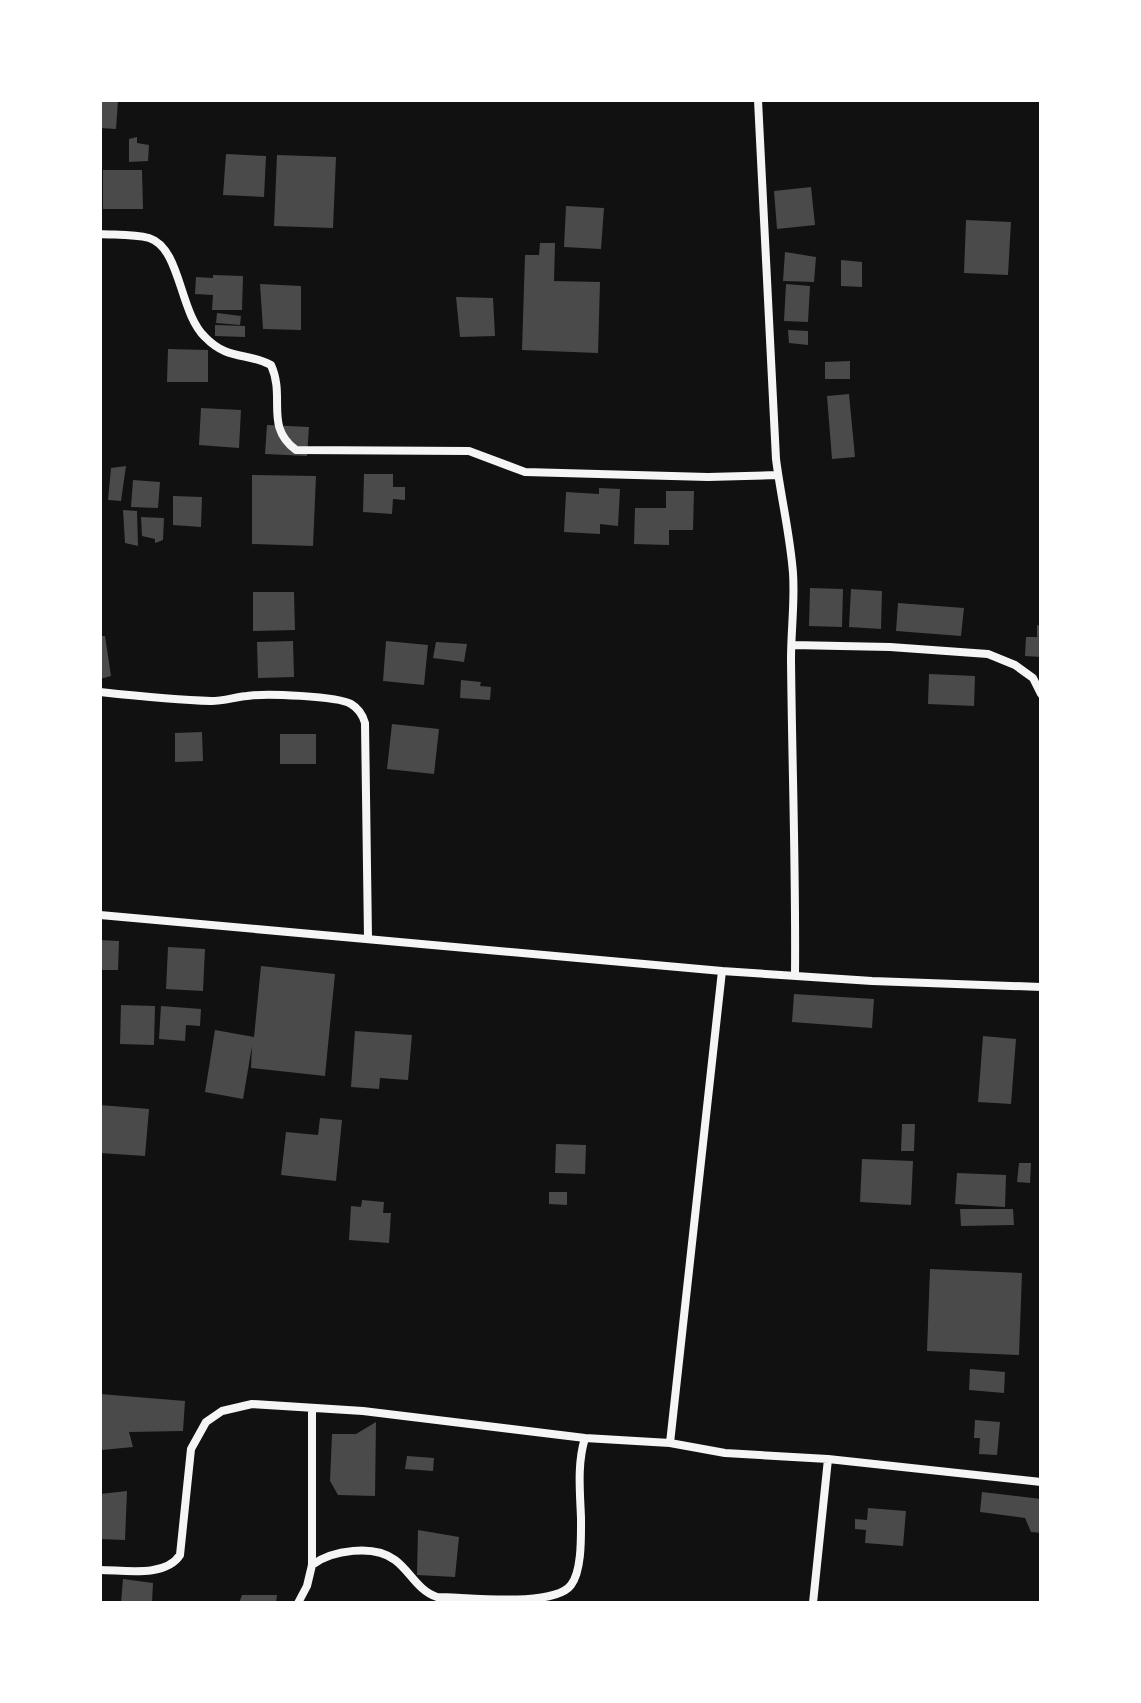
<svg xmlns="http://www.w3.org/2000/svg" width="1141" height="1703" font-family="Literata,serif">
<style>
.building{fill:#4a4a4a}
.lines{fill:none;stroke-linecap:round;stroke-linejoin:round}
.minor{stroke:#f5f5f5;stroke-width:8}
</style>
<rect width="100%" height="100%" fill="#111"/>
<path class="building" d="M 100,100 L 118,100 L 116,129 L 100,128 Z
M 137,137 L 137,143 L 149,145 L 148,161 L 129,162 L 129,139 Z
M 226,154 L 266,156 L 264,197 L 223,195 Z
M 277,155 L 336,157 L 333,228 L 274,226 Z
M 103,170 L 142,170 L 143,209 L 103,209 Z
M 811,187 L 815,225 L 777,229 L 774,191 Z
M 566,206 L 604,208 L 601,249 L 564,247 Z
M 966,220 L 1011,222 L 1008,275 L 964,273 Z
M 540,243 L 555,243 L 554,281 L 600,282 L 598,353 L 522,350 L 525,255 L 539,255 Z
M 785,252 L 816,257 L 814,282 L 783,281 Z
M 841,260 L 862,262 L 862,287 L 841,286 Z
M 213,275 L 243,276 L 242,310 L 212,310 L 213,295 L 195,294 L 196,277 L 213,278 Z
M 260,284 L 301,286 L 301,330 L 263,329 Z
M 786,284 L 810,286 L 808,322 L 784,321 Z
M 456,297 L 493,298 L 495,336 L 460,337 Z
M 217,313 L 241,316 L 240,325 L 216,323 Z
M 215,325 L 245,326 L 245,337 L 215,336 Z
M 788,330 L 808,331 L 808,345 L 789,343 Z
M 168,349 L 208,350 L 208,382 L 167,382 Z
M 850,361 L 850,379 L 825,379 L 825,362 Z
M 849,394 L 855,457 L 832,459 L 827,396 Z
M 201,408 L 241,410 L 239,448 L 199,445 Z
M 267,425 L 309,427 L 307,456 L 265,454 Z
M 126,466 L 121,501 L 108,500 L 111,468 Z
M 364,474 L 393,474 L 393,487 L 405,487 L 405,500 L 393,499 L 392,514 L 363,512 Z
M 252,475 L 316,476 L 313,546 L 252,544 Z
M 133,480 L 160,482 L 158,508 L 131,507 Z
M 599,488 L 620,489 L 618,526 L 600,524 L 600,534 L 564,532 L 566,492 L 599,494 Z
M 666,491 L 694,491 L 693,530 L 669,530 L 669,545 L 634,544 L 635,508 L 666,508 Z
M 173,496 L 202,497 L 201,527 L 173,525 Z
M 123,510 L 137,511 L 138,546 L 125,543 Z
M 141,517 L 164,518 L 163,540 L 155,543 L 155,539 L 142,536 Z
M 810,588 L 843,589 L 842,627 L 809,626 Z
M 851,589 L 882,591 L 881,629 L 849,627 Z
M 253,592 L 294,592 L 295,630 L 253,631 Z
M 898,603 L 964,608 L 961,636 L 896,631 Z
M 1037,625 L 1041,626 L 1041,657 L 1025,656 L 1026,637 L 1037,637 Z
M 100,636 L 105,636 L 111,676 L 100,679 Z
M 293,641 L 294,677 L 258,678 L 257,642 Z
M 386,641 L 428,645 L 424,685 L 383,681 Z
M 436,642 L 467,644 L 464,662 L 433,658 Z
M 929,674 L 975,676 L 974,706 L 928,704 Z
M 461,680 L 481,682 L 480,686 L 491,687 L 490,700 L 460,698 Z
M 392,724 L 439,729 L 434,774 L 387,769 Z
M 202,732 L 203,761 L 175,762 L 175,733 Z
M 280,734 L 316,734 L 316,764 L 280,764 Z
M 100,940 L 119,941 L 118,970 L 100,970 Z
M 168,947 L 205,949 L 203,991 L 166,989 Z
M 261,966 L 335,974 L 325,1076 L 251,1068 L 252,1046 L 243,1099 L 205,1092 L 215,1030 L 254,1037 Z
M 794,994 L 874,999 L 872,1028 L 792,1022 Z
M 121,1005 L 155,1006 L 154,1045 L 120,1044 Z
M 161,1006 L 201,1009 L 200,1026 L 186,1025 L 185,1041 L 159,1039 Z
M 355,1031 L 412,1035 L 408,1080 L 380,1078 L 379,1089 L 351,1087 Z
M 983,1036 L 1016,1039 L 1011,1104 L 978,1102 Z
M 100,1105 L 149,1109 L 145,1156 L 100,1153 Z
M 320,1118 L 342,1120 L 336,1181 L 281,1175 L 286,1132 L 318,1135 Z
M 902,1124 L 915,1124 L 914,1151 L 901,1151 Z
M 556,1144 L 586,1145 L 585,1174 L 555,1173 Z
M 862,1159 L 913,1161 L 911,1205 L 860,1202 Z
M 1019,1163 L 1031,1163 L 1030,1183 L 1017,1182 Z
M 957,1173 L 1006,1175 L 1005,1207 L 955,1204 Z
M 549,1192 L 567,1192 L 567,1205 L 549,1204 Z
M 362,1200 L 384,1202 L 383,1213 L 391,1213 L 389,1243 L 349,1240 L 351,1206 L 361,1207 Z
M 960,1209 L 1013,1209 L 1014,1225 L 961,1226 Z
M 930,1269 L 1022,1273 L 1019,1355 L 927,1351 Z
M 970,1369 L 1005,1372 L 1004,1393 L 969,1390 Z
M 100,1394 L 185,1401 L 183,1431 L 129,1432 L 133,1447 L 102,1450 Z
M 975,1420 L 1000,1422 L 997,1455 L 979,1454 L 980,1438 L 974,1438 Z
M 376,1422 L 375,1496 L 338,1495 L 330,1481 L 332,1434 L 356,1434 Z
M 407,1456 L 434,1458 L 433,1471 L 405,1469 Z
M 127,1491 L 125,1540 L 100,1539 L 100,1494 Z
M 982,1492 L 1041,1499 L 1041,1533 L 1031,1532 L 1025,1518 L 980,1512 Z
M 868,1508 L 906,1511 L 903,1546 L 865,1543 L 866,1530 L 855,1529 L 855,1519 L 867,1520 Z
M 418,1530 L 459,1537 L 455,1577 L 417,1575 Z
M 123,1579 L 153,1583 L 152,1603 L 121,1603 Z
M 242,1595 L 277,1595 L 276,1603 L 239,1603 Z"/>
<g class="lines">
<path class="minor" d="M 758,100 L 776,459 C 781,498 790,534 793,573 C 795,602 791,630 791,659 C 792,764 796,870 795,975
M 100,234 C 116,235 134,234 149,238 C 181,248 179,312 205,337 C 228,361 247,352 271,365 C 286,398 264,426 296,450 L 469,451 L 525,472 L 708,477 L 778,475
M 792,645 L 890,647 L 988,654 L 1015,665 L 1033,678 L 1041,694
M 100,692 C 137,696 174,700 211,701 C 224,701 235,697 247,696 C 264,693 338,696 351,704 C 358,708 363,716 365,723 L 368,938
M 100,915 L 722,971 L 872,981 L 1041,987
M 670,1443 L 722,971
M 312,1565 C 332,1550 374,1544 395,1560 C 410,1571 418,1591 437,1597 C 466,1597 554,1608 571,1585 C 582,1571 581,1537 581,1518 C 580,1491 577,1464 585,1438
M 100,1570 C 124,1570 165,1578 180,1555 L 191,1449 L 206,1422 L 222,1411 L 252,1404 L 363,1411 L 585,1438 L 670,1443 L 725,1453 L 828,1459 L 1041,1482
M 298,1603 L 307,1586 L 312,1565 L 312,1408
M 813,1603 L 828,1459"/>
</g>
<rect width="1141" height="1703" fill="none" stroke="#ffffff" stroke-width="204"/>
</svg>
